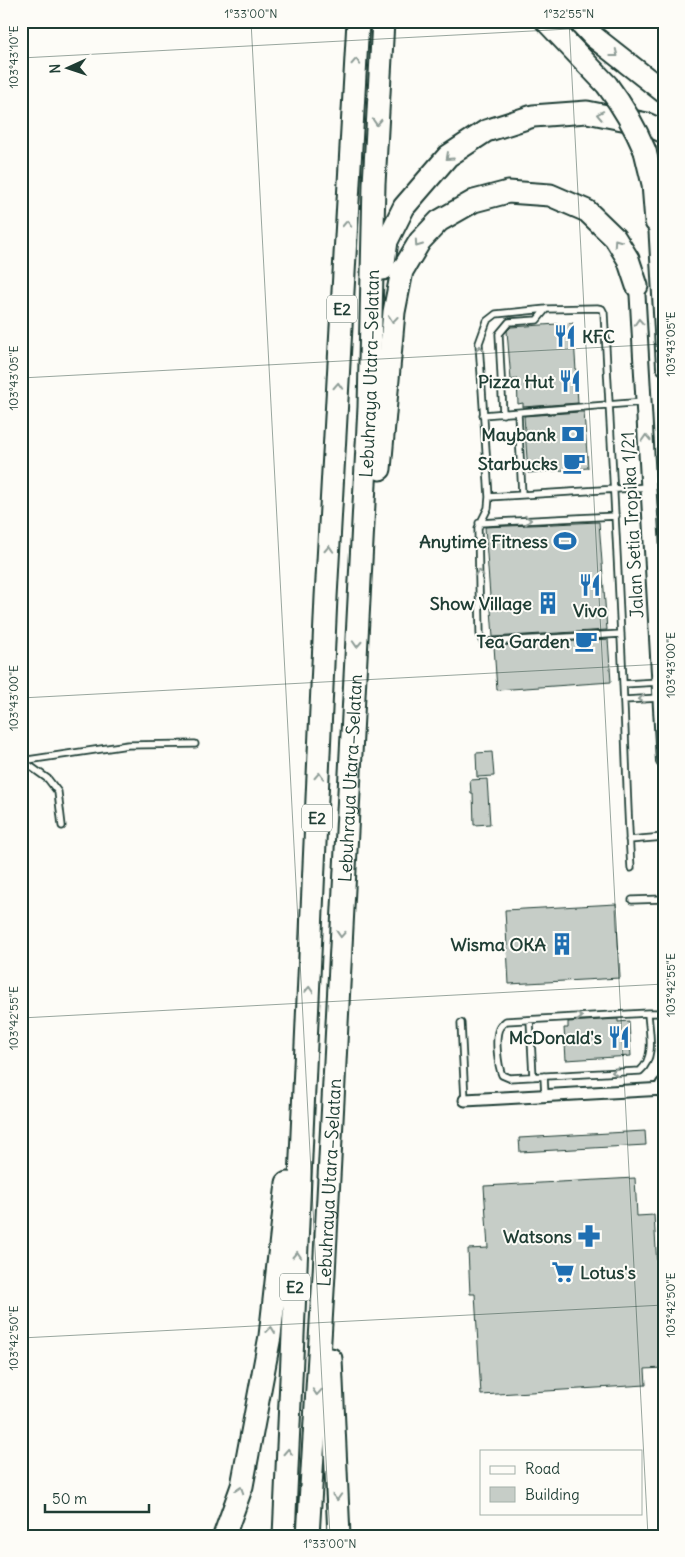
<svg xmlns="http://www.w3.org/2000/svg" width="685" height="1557" font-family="Delius,sans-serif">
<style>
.building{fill:#c6cdc7;stroke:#1f3d34}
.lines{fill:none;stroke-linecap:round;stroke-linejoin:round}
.service-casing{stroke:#1f3d34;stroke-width:9}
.minor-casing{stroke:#1f3d34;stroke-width:15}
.tertiary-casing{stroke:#1f3d34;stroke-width:18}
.motorway-casing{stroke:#1f3d34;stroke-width:25}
.service{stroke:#fdfcf7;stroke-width:5.5}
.minor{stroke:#fdfcf7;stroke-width:11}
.tertiary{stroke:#fdfcf7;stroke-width:14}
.motorway{stroke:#fdfcf7;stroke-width:21}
.motorway-bridge-casing{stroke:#1f3d34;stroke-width:25;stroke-linecap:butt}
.motorway-bridge{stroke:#fdfcf7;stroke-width:21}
.oneway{stroke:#8e9c96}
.ticks{fill:none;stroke:#1f3d34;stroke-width:1;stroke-opacity:0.45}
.labels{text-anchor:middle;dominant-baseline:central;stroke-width:4;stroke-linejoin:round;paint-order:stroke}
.shield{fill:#fdfcf7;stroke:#62766e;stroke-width:1}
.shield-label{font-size:16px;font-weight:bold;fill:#1f3d34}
.poi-label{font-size:18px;font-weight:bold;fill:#1f3d34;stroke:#fdfcf7;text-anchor:end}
.street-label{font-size:18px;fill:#1f3d34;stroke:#fdfcf7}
.neatline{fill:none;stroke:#1f3d34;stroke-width:2}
.ticks-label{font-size:12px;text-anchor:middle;fill:#1f3d34}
</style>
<rect width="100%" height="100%" fill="#fdfcf7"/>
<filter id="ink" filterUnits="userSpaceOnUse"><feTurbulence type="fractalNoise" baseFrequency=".02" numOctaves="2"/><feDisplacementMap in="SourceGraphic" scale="10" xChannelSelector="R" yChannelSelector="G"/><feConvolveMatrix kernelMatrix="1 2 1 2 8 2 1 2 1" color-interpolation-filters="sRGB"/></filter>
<g filter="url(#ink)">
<path class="building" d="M 573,323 L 578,403 L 523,407 L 523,403 L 518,404 L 517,379 L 511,380 L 507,331 L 511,327 Z
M 579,412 L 584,412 L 588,468 L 528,473 L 524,416 Z
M 599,522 L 607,630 L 493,637 L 485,527 Z
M 608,639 L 611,682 L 497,690 L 494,646 Z
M 492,752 L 494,776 L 477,777 L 476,753 Z
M 487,779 L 490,824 L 474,825 L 473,793 L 471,793 L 470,780 Z
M 616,904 L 620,978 L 509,984 L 505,910 Z
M 618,1019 L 618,1022 L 629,1021 L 631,1056 L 566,1060 L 564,1028 L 568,1028 L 568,1022 Z
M 645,1131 L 646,1145 L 520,1152 L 519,1138 Z
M 635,1178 L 637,1216 L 654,1215 L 663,1368 L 645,1369 L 646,1385 L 481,1395 L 475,1294 L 470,1294 L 468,1249 L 488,1248 L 484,1186 Z"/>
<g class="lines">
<defs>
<path id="service" d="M 518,413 L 522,495
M 503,414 L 499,334 L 509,322 L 537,320 L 546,309
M 483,415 L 644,402
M 489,497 L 649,487
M 479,523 L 616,516
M 621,634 L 486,642 L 482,640 L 480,634 L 478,528 L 488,508 L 489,497 L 479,343 L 487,321 L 496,314 L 546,309 L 597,308 L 602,309 L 604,313 C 611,437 618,560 623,683 C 626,745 627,806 631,868
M 624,684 L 659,682
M 624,700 L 659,698
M 21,761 L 128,745 L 195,744
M 23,761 L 48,779 L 58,792 L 62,826
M 629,840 L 664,837
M 632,900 L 664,899
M 648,1013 C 649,1032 656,1057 640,1071 L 509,1078 L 502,1075 C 498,1066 494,1035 500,1027 C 502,1024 504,1023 506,1021 L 648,1013 L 664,1013
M 530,1020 L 533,1077
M 461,1023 L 465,1100
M 544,1076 L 545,1096"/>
<path id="minor" d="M 465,1100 L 664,1089"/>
<path id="tertiary" d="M 656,222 L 664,367
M 637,286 L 664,761
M 664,1084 L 661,1089 L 664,1091"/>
<g id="motorway">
<path d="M 546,21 L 607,85"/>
<path d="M 579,21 L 594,37 L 664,92"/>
<path d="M 645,151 L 653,184 L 656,222"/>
<path d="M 383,269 L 387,241 L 404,207 L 448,156 L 486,131 L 533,116 L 587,112 L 647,124 L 664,132"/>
<path d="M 380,469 L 394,312 L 402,271 L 420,241 L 439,221 L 474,201 L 508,192 L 550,195 L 587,211 L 615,238 L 628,259 L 637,286"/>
<path d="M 331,1359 L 339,1536"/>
<path d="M 224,1536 L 242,1486 L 270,1336 L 287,1183"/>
<path d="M 284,1536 L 326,597 L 358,21"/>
<path id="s1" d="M 308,1536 L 324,1274 L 369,407 L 374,184 L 383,21"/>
</g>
</defs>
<use href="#service" class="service-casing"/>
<use href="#minor" class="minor-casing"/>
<use href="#tertiary" class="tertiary-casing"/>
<use href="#motorway" class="motorway-casing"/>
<use href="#service" class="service"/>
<use href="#minor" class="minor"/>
<use href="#tertiary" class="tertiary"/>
<use href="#motorway" class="motorway"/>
<defs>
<path id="motorway-bridge" d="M 607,85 C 622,105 635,127 645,151"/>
</defs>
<use href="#motorway-bridge" class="motorway-bridge-casing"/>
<use href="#motorway-bridge" class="motorway-bridge"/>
</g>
<defs><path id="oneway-chevron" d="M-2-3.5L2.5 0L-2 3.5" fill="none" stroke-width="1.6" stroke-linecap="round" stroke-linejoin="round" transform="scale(1.25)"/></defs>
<g class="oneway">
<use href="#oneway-chevron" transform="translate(615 54) rotate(38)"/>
<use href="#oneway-chevron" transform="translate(356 62) rotate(-87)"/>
<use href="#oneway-chevron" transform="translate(600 115) rotate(-169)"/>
<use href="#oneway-chevron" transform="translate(377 122) rotate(93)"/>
<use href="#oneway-chevron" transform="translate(449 157) rotate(138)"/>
<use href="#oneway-chevron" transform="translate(347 224) rotate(-87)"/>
<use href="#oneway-chevron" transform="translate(617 242) rotate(-125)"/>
<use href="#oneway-chevron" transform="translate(418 244) rotate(125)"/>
<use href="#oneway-chevron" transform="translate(393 319) rotate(96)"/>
<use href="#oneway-chevron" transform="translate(639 322) rotate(-93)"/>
<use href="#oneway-chevron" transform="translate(480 349) rotate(-90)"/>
<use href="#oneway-chevron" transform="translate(338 386) rotate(-87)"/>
<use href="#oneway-chevron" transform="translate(646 438) rotate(-93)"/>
<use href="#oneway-chevron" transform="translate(528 520) rotate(-3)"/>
<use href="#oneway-chevron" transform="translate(329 549) rotate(-87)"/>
<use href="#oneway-chevron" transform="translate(479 573) rotate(-91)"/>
<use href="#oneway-chevron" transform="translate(357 644) rotate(93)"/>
<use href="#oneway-chevron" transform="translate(642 699) rotate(176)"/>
<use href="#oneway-chevron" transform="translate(319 776) rotate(-87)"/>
<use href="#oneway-chevron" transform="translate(341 934) rotate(93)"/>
<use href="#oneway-chevron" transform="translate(309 990) rotate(-87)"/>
<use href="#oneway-chevron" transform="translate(579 1017) rotate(-3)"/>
<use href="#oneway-chevron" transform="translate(615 1072) rotate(177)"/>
<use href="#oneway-chevron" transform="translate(297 1255) rotate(-87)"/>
<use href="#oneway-chevron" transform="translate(271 1330) rotate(-83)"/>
<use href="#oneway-chevron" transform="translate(317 1392) rotate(94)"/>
<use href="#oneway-chevron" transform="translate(288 1452) rotate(-87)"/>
<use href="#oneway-chevron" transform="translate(240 1490) rotate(-72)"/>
<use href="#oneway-chevron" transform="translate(337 1497) rotate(87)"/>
</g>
</g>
<path class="ticks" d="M 251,21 L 330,1536M 569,21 L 648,1536M 21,58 L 664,24M 21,378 L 664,344M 21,698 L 664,664M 21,1018 L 664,984M 21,1338 L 664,1305"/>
<defs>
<symbol id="restaurant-bare" viewBox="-9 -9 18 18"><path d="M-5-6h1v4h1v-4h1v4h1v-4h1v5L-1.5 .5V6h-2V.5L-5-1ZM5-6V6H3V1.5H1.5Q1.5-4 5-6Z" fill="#1f6fb2" stroke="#fdfcf7" stroke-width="2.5" paint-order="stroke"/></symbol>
<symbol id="bank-bare" viewBox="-9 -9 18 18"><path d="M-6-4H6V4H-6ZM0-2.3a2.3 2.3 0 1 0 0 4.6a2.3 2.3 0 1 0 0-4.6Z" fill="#1f6fb2" stroke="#fdfcf7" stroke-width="2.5" paint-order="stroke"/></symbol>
<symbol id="cafe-bare" viewBox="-9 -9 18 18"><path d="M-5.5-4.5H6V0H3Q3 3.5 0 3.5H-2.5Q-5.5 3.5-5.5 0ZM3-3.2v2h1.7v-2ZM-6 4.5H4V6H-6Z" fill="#1f6fb2" stroke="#fdfcf7" stroke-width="2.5" paint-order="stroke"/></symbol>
<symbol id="stadium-bare" viewBox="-9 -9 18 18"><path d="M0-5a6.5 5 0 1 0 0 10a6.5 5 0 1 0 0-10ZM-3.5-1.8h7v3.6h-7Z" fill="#1f6fb2" stroke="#fdfcf7" stroke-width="2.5" paint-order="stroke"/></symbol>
<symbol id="building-bare" viewBox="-9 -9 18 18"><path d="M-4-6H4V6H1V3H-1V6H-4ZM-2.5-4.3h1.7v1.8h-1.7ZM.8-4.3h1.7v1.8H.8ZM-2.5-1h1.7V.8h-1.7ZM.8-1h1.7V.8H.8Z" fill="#1f6fb2" stroke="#fdfcf7" stroke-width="2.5" paint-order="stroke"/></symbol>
<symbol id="pharmacy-bare" viewBox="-9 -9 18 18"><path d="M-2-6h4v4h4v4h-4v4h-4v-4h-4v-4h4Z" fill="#1f6fb2" stroke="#fdfcf7" stroke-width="2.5" paint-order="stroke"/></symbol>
<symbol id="supermarket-bare" viewBox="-9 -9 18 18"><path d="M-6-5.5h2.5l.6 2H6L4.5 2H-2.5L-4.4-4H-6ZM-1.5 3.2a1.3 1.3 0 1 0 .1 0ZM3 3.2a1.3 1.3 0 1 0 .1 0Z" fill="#1f6fb2" stroke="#fdfcf7" stroke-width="2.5" paint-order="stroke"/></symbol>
</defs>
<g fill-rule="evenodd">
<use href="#restaurant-bare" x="549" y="320" width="32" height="32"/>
<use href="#restaurant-bare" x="554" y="365" width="32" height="32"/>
<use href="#bank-bare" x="557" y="418" width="32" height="32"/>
<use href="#cafe-bare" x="558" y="447" width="32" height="32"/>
<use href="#stadium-bare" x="549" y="525" width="32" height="32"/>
<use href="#restaurant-bare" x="574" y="569" width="32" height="32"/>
<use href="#building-bare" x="532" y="587" width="32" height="32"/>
<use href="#cafe-bare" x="570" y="625" width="32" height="32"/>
<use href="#building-bare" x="546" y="928" width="32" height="32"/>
<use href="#restaurant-bare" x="603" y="1021" width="32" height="32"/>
<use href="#pharmacy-bare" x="573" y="1220" width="32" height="32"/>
<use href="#supermarket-bare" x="547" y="1256" width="32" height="32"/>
</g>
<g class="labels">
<g class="shield">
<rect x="327" y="295.5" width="30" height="27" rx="4"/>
<rect x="302" y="804.5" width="30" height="27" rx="4"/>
<rect x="280" y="1273.5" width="30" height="27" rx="4"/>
</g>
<g class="shield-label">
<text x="342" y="309">E2</text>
<text x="317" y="818">E2</text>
<text x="295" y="1287">E2</text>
</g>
<g class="poi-label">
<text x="582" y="336" text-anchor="start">KFC</text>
<text x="554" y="381">Pizza Hut</text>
<text x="556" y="434">Maybank</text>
<text x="558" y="463">Starbucks</text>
<text x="548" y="541">Anytime Fitness</text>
<text x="532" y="603">Show Village</text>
<text x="590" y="610" text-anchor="middle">Vivo</text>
<text x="570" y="641">Tea Garden</text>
<text x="546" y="944">Wisma OKA</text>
<text x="602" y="1037">McDonald's</text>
<text x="572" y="1236">Watsons</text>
<text x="580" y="1272" text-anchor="start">Lotus's</text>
</g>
<g class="street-label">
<text stroke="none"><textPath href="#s1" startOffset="1164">Lebuhraya Utara–Selatan</textPath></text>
<text transform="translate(632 525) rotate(-93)">Jalan Setia Tropika 1/21</text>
<text stroke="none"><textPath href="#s1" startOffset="759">Lebuhraya Utara–Selatan</textPath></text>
<text stroke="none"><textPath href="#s1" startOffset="354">Lebuhraya Utara–Selatan</textPath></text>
</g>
</g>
<rect width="685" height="1557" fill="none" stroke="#fdfcf7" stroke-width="55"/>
<rect x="480" y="1450" width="162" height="65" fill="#fdfcf7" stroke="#a4b0a9"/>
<rect x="490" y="1466" width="25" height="8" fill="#fdfcf7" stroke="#a4b0a9"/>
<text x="525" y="1474" font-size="15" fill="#1f3d34">Road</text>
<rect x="490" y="1487" width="25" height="15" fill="#c6cdc7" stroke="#a4b0a9"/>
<text x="525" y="1500" font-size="15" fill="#1f3d34">Building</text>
<g transform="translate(68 68) rotate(267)" stroke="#fdfcf7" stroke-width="4" paint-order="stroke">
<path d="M0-4L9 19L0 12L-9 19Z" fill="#1f3d34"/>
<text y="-8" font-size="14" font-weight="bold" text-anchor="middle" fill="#1f3d34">N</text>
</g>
<path d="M45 1504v8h104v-8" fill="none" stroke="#1f3d34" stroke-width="2.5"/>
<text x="52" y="1504" font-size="15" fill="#1f3d34" stroke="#fdfcf7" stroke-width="4" paint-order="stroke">50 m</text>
<rect x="28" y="28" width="630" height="1502" class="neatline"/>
<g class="ticks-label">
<text x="251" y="18">1°33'00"N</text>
<text x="569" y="18">1°32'55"N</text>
<text transform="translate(14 57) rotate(-90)" y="4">103°43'10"E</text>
<text transform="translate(671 344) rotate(-90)" y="4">103°43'05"E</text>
<text transform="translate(14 378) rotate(-90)" y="4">103°43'05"E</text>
<text transform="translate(671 665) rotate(-90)" y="4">103°43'00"E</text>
<text transform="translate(14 698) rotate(-90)" y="4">103°43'00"E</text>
<text transform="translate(671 985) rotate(-90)" y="4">103°42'55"E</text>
<text transform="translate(14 1018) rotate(-90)" y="4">103°42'55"E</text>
<text transform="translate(671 1305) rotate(-90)" y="4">103°42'50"E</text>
<text transform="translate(14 1338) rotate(-90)" y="4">103°42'50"E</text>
<text x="330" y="1548">1°33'00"N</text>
</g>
</svg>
